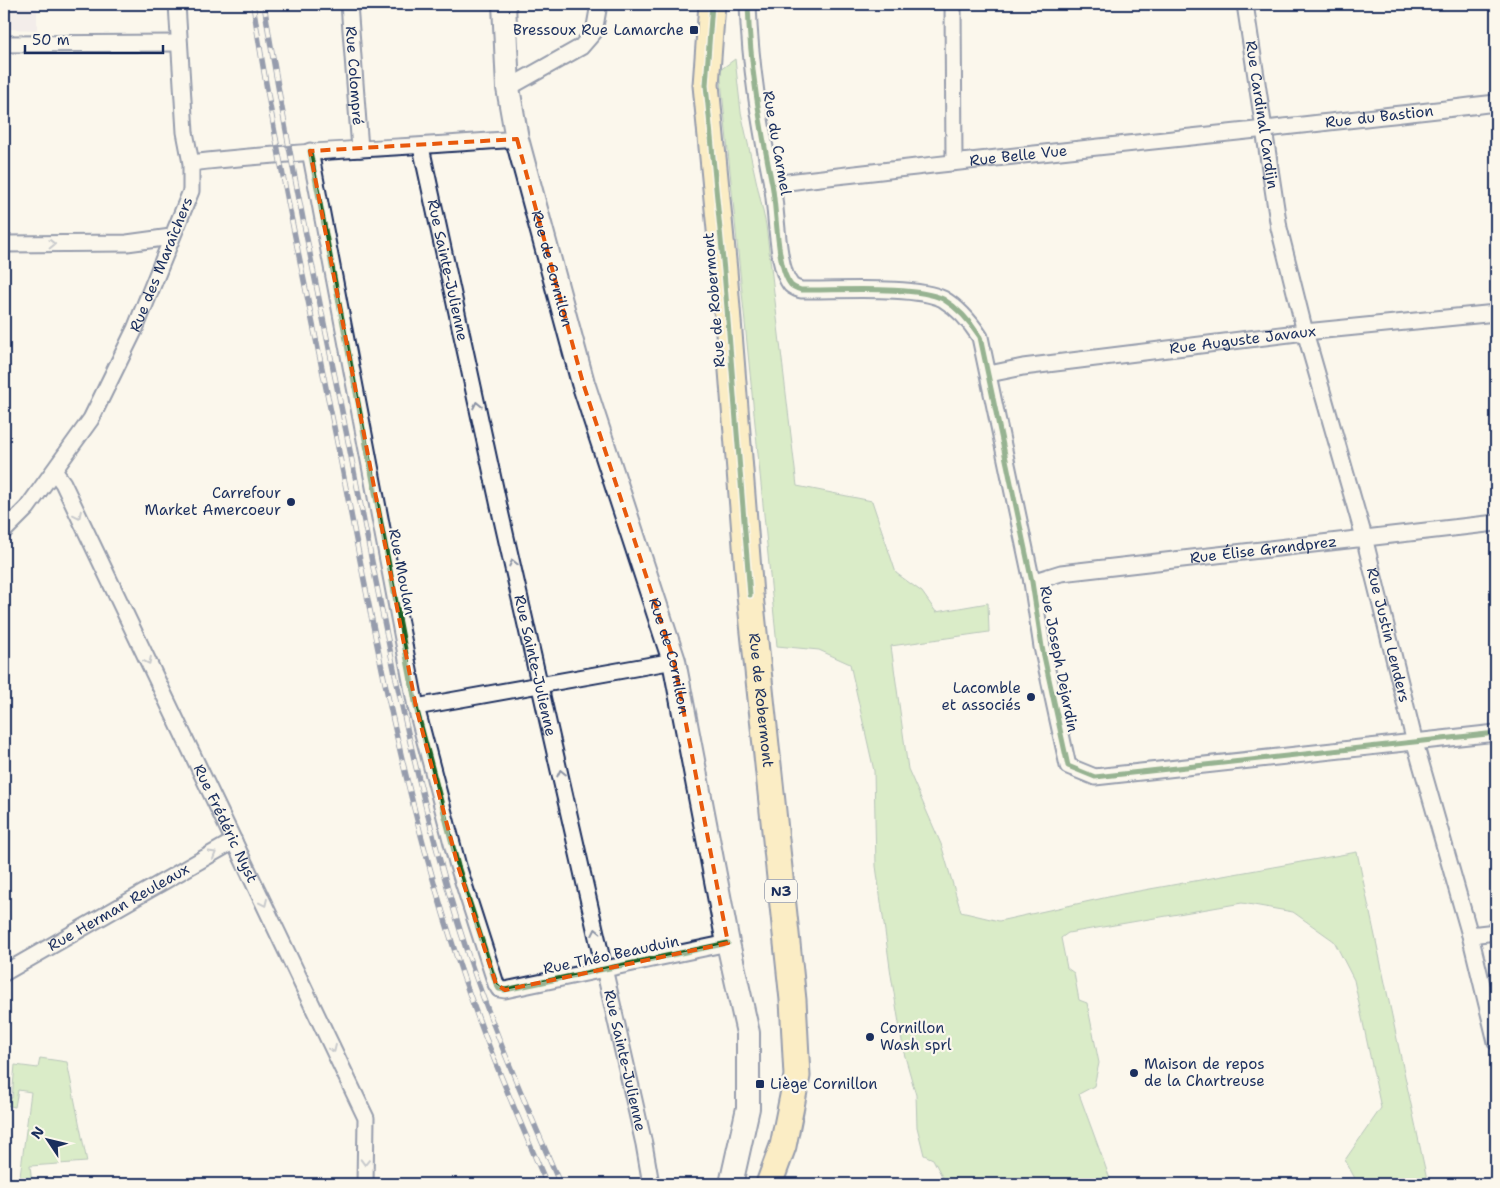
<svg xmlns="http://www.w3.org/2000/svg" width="1500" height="1188" font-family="'Shantell Sans',sans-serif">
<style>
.built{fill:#e9e0e6}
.green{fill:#b2dd9b;stroke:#66867c}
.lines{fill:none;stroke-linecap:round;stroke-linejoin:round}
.minor-casing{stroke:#1b2f5e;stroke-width:19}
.secondary-casing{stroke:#1b2f5e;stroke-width:26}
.primary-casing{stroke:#1b2f5e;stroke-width:29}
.minor{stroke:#fbf7ec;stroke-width:15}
.secondary{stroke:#fbf7ec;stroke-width:22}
.primary{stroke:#fbdf96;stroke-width:25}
.rail-casing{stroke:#1b2f5e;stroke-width:5.5}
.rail{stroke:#fbf7ec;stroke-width:4;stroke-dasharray:11;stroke-linecap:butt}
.cycleway-casing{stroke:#fbf7ec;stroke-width:8}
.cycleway{stroke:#1b5e20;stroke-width:5}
.oneway{stroke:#8b93a5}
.marked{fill:none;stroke:#e8590c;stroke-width:4;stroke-dasharray:10 6;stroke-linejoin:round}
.poi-dot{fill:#1b2f5e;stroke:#fbf7ec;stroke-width:2}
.labels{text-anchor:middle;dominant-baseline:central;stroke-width:4.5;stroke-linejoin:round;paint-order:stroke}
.shield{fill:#fbf7ec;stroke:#5e6b89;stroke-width:1}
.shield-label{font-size:14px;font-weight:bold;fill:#1b2f5e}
.poi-label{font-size:15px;fill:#1b2f5e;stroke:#fbf7ec;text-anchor:end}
.street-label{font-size:15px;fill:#1b2f5e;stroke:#fbf7ec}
</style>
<rect width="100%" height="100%" fill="#fbf7ec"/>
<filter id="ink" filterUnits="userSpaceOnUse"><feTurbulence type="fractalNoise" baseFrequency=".02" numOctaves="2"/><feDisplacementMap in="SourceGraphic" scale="10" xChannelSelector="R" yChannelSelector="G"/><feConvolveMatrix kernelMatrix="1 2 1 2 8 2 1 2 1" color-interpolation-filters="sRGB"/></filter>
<g filter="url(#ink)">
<path class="built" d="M 4,4 L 37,4 L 37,30 L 4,29 Z"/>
<path class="green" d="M 735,59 L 741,112 L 766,225 L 797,486 L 872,501 L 896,573 L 922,592 L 936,612 L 988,603 L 989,632 L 891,646 L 908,769 L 941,844 L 961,912 L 999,921 L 1122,894 L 1357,852 L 1428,1184 L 1358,1184 L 1345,1160 L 1381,1108 L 1354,980 L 1334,941 L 1293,912 L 1242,903 L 1068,933 L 1061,938 L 1067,968 L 1074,973 L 1079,1000 L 1087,1003 L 1099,1063 L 1094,1086 L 1079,1094 L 1112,1184 L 946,1184 L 933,1159 L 924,1155 L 917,1127 L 916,1095 L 904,1053 L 891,975 L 876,866 L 874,771 L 850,664 L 819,650 L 777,646 L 720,70 Z
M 40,1058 L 67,1062 L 87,1162 L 30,1166 L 32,1184 L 4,1184 L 4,1177 L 17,1179 L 20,1176 L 31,1092 L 18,1090 L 15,1107 L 6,1105 L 8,1098 L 12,1098 L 15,1065 L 38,1068 Z"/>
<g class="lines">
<defs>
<g id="minor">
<path d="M 177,4 L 185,132 L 191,163"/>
<path id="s1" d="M 349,4 L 360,149"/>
<path d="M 748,4 C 750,66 760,124 772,184 C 777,208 776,268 791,285 C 793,287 798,289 801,290 C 834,291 915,285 943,299 C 958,308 971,323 980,337 L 1032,582 L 1042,647 L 1068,766 L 1095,777 L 1496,733"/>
<path d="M 953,4 L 954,162"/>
<path id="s2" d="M 1245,4 L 1279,228 L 1305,332 L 1364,537 L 1415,743 L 1470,935 L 1496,1042"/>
<path d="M 4,44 L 179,43"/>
<path d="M 508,88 L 581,47 L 594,32 L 599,4"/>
<path id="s3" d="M 421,147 L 500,511 L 644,1144 L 651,1184"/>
<path d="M 310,151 L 416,707 L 458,866 L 496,984 L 499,989 L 505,990 L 728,943"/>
<path id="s4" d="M 772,184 C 1013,154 1255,132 1496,103"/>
<path d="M 4,244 L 127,243 L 171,237"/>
<path id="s5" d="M 989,374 L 1023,367 L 1305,332 L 1496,313"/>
<path id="s6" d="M 55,472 L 63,483 L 366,1118 L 365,1184"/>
<path id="s7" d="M 4,531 L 27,508 L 91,419 L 135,329 L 191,191 L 191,163 C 299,150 408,148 517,139"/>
<path id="s8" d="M 1032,582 L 1061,573 L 1496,523"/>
<path d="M 416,707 L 674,661"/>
<path d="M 1470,935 L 1496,932"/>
<path id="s9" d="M 4,973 L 234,841"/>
</g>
<g id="secondary">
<path id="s10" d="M 504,4 L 508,88 L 517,139 L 583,383 L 674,661 L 728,943 L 748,1033 L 748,1108 L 731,1184"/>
</g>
<g id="primary">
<path id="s11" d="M 712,4 L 706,85 L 724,271 L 750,595 L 793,1000 L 797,1076 L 783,1146 L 769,1184"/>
</g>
</defs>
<use href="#minor" class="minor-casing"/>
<use href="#secondary" class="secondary-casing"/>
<use href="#primary" class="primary-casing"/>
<use href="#minor" class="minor"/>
<use href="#secondary" class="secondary"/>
<use href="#primary" class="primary"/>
<defs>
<path id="rail" d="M 253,4 C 275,149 307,293 336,437 C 369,605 399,775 451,939 C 477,1023 512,1104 547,1184
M 264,4 C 287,147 317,289 346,431 C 380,600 410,769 461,933 C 488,1019 525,1102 560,1184"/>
</defs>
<use href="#rail" class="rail-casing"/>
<use href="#rail" class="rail"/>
<defs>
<path id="cycleway" d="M 712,4 L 706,85 L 724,271 L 750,595
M 748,4 C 750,66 760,124 772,184 C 777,208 776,268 791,285 C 793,287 798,289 801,290 C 834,291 915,285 943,299 C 958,308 971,323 980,337 L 1032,582 L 1042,647 L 1068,766 L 1095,777 L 1496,733
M 310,151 L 416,707 L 458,866 L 496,984 L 499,989 L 505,990 L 728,943"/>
</defs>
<use href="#cycleway" class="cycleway-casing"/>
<use href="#cycleway" class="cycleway"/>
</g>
<defs><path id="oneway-chevron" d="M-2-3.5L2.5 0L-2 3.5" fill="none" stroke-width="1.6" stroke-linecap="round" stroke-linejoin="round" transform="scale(1.25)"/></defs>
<g class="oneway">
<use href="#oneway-chevron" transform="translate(52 244) rotate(-1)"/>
<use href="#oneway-chevron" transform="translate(477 405) rotate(-102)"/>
<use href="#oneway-chevron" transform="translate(78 515) rotate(64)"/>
<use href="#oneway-chevron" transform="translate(513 563) rotate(-103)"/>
<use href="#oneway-chevron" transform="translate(148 661) rotate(64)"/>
<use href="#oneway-chevron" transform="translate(561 773) rotate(-103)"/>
<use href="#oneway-chevron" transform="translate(213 854) rotate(-30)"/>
<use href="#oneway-chevron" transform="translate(264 903) rotate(65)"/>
<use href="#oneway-chevron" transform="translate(596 932) rotate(-102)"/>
<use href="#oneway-chevron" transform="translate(333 1049) rotate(65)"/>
<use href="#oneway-chevron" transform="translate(365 1162) rotate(91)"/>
</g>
</g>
<path d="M0 0H1500V1188H0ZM 517,139 L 583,383 L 674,661 L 728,943 L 505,990 L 496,984 L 458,866 L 416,707 L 310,151 Z" fill="#fbf7ec" fill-opacity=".55" fill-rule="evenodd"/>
<path class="marked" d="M 517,139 L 583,383 L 674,661 L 728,943 L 505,990 L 496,984 L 458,866 L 416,707 L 310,151 Z"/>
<g class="poi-dot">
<rect x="689" y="25" width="10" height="10" rx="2.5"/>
<circle cx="291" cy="502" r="5"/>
<circle cx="1031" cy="697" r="5"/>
<circle cx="870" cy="1037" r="5"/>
<circle cx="1134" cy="1073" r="5"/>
<rect x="755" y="1079" width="10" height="10" rx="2.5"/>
</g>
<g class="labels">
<rect class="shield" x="765" y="879.5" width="32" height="23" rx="4"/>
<g class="shield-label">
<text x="781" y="891">N3</text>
</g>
<g class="poi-label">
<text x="684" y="30">Bressoux Rue Lamarche</text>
<text x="281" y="493">Carrefour<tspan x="281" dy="17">Market Amercoeur</tspan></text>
<text x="1021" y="688">Lacomble<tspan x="1021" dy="17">et associés</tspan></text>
<text x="880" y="1028" text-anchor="start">Cornillon<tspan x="880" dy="17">Wash sprl</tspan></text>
<text x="1144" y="1064" text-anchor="start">Maison de repos<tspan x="1144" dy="17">de la Chartreuse</tspan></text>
<text x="770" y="1084" text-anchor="start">Liège Cornillon</text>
</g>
<g class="street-label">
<text stroke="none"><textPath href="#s1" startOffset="72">Rue Colompré</textPath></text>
<text stroke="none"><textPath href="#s2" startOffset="112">Rue Cardinal Cardijn</textPath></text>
<text stroke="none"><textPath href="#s4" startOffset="611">Rue du Bastion</textPath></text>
<text transform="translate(777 143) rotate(80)">Rue du Carmel</text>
<text stroke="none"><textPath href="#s4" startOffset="248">Rue Belle Vue</textPath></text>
<text stroke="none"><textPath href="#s7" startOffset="312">Rue des Maraîchers</textPath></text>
<text stroke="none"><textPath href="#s10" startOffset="270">Rue de Cornillon</textPath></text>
<text stroke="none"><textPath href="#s3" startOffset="126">Rue Sainte-Julienne</textPath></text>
<text transform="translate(714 300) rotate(-95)">Rue de Robermont</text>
<text stroke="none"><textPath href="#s5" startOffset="256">Rue Auguste Javaux</textPath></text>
<text stroke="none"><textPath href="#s8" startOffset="234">Rue Élise Grandprez</textPath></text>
<text transform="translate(402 572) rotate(79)">Rue Moulan</text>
<text stroke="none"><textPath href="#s2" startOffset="648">Rue Justin Lenders</textPath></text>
<text stroke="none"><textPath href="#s10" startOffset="675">Rue de Cornillon</textPath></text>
<text transform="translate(1059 659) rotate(79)">Rue Joseph Dejardin</text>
<text stroke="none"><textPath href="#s3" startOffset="531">Rue Sainte-Julienne</textPath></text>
<text stroke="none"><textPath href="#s11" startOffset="699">Rue de Robermont</textPath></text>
<text stroke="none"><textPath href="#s6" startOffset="391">Rue Frédéric Nyst</textPath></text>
<text stroke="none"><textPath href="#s9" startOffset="132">Rue Herman Reuleaux</textPath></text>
<text transform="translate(611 955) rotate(-12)">Rue Théo Beauduin</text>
<text stroke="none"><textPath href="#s3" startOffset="936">Rue Sainte-Julienne</textPath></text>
</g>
</g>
<rect width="1500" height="1188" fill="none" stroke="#fbf7ec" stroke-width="20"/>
<rect x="10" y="10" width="1480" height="1168" fill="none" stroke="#1b2f5e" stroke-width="2" filter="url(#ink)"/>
<g transform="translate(48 1140) rotate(305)" stroke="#fbf7ec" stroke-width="4" paint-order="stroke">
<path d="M0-4L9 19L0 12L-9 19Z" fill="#1b2f5e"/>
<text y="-8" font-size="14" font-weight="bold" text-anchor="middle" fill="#1b2f5e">N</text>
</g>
<path d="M25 45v8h138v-8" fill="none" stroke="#1b2f5e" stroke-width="2.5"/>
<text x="32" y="45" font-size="15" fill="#1b2f5e" stroke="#fbf7ec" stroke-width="4" paint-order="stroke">50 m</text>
</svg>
